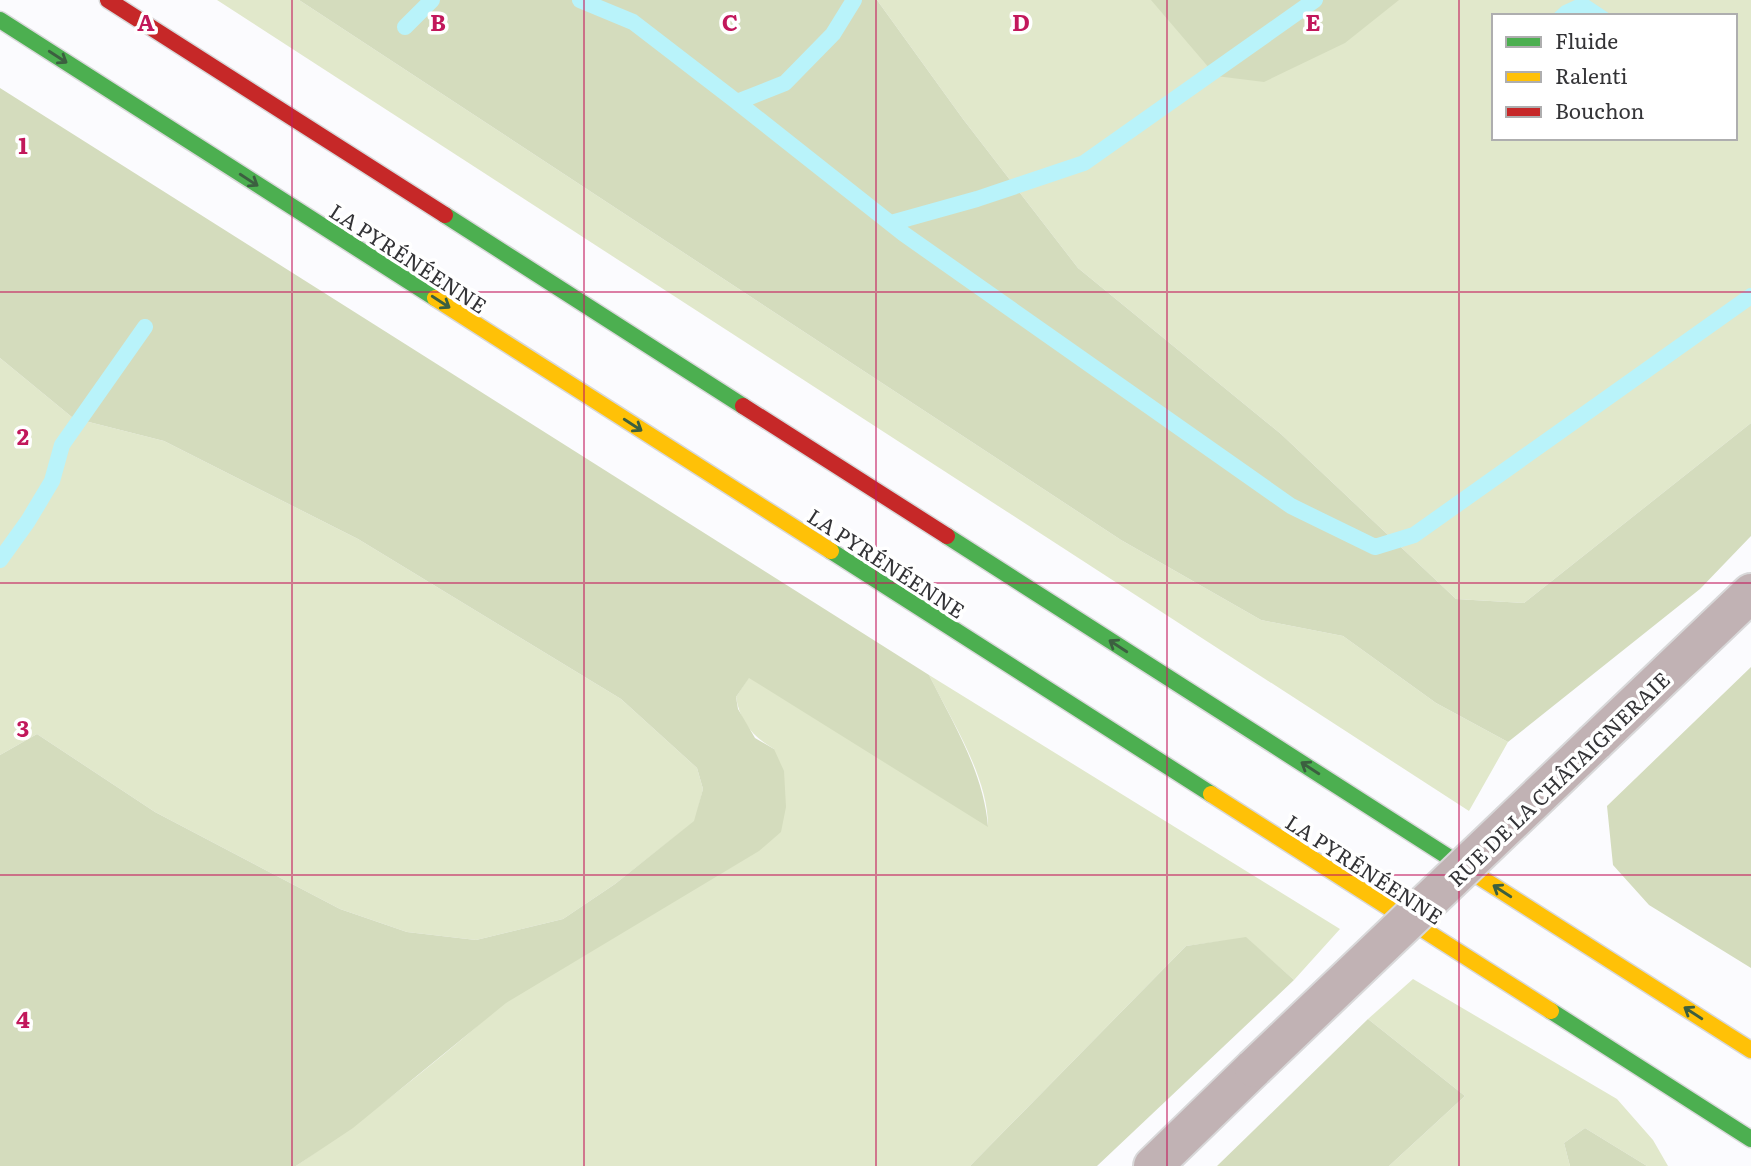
<svg xmlns="http://www.w3.org/2000/svg" width="1751" height="1166" font-family="Literata,serif">
<style>
.green{fill:#e1e8cb;fill-rule:evenodd}
.forest{fill:#d4dcbd}
.water{fill:#b9f3fa}
.lines{fill:none;stroke-linecap:round;stroke-linejoin:round}
.stream{stroke:#b9f3fa;stroke-width:16}
.street-casing{stroke:#d8d8d9;stroke-width:42}
.fast-casing{stroke:#d8d8d9;stroke-width:19}
.slow-casing{stroke:#d8d8d9;stroke-width:19}
.jam-casing{stroke:#d8d8d9;stroke-width:19}
.street{stroke:#c1b2b4;stroke-width:38}
.fast{stroke:#4caf50;stroke-width:16}
.slow{stroke:#ffc107;stroke-width:16}
.jam{stroke:#c62828;stroke-width:16}
.street-bridge-casing{stroke:#d8d8d9;stroke-width:42;stroke-linecap:butt}
.street-bridge{stroke:#c1b2b4;stroke-width:38}
.oneway{stroke:#3c5f40}
.grid{fill:none;stroke:#c2185b;stroke-width:2;stroke-opacity:0.55}
.labels{text-anchor:middle;dominant-baseline:central;stroke-width:7;stroke-linejoin:round;paint-order:stroke}
.street-label{font-size:21px;fill:#343437;stroke:#fff}
.grid-label{font-size:23px;text-anchor:middle;font-weight:bold;fill:#c2185b;stroke:#fff;stroke-width:7;stroke-linejoin:round;paint-order:stroke}
</style>
<rect width="100%" height="100%" fill="#fbfbfe"/>
<path class="green" d="M 217,0 L 299,0 L 1121,540 L 1261,620 L 1343,636 L 1436,703 L 1508,742 L 1469,811 Z
M 877,0 L 1751,0 L 1751,423 L 1524,603 L 1456,599 L 1281,434 L 1078,268 L 963,119 ZM 1494,16 L 1735,16 L 1735,138 L 1494,138 Z
M 0,358 L 73,418 L 164,441 L 358,539 L 621,699 L 697,768 L 703,789 L 695,821 L 615,884 L 563,919 L 476,940 L 407,932 L 340,909 L 155,812 L 37,734 L 0,755 Z
M 929,675 L 1340,929 L 1294,980 L 1246,938 L 1186,946 L 970,1166 L 296,1166 C 472,1047 621,894 774,749 C 753,737 740,722 736,697 L 749,677 L 988,826 C 988,776 951,720 929,675 Z
M 1413,979 L 1617,1099 L 1653,1140 L 1668,1166 L 1647,1166 L 1585,1128 L 1564,1143 L 1570,1166 L 1389,1166 L 1465,1096 L 1368,1019 Z"/>
<path class="forest" d="M 299,0 L 877,0 L 963,119 L 1078,268 L 1281,434 L 1456,599 L 1524,603 L 1751,423 L 1751,536 L 1700,589 L 1508,742 L 1436,703 L 1343,636 L 1261,620 L 1121,540 Z
M 1151,0 L 1399,0 L 1345,43 L 1264,82 L 1216,76 Z
M 0,88 L 929,675 C 953,723 984,773 988,827 L 749,678 L 736,697 L 738,709 L 755,738 L 774,749 L 784,771 L 786,807 L 781,832 L 759,851 L 506,1003 L 353,1128 L 296,1166 L 0,1166 L 0,755 L 37,734 L 155,812 L 340,909 L 407,932 L 476,940 L 563,919 L 615,884 L 694,821 L 703,789 L 697,768 L 621,699 L 358,539 L 164,441 L 73,418 L 0,358 Z
M 1751,667 L 1751,968 L 1649,905 L 1613,865 L 1607,806 Z
M 1246,937 L 1294,980 L 1097,1166 L 970,1166 L 1186,946 Z
M 1368,1019 L 1465,1096 L 1389,1166 L 1217,1166 Z
M 1585,1128 L 1647,1166 L 1570,1166 L 1564,1143 Z"/>
<path class="water" d="M 1575,0 L 1589,0 L 1613,16 L 1551,16 L 1562,6 Z"/>
<g class="lines">
<path class="stream" d="M 580,0 L 633,22 L 737,102 L 785,83 L 833,34 L 854,0
M 405,27 L 432,0
M 737,102 L 904,234 L 1291,506 L 1375,547 L 1414,535 L 1751,296
M 891,223 L 977,199 L 1084,163 L 1315,0
M 0,560 L 28,521 L 52,481 L 62,445 L 145,327"/>
<defs>
<path id="street" d="M 1595,742 L 1751,593
M 1153,1166 L 1254,1068"/>
<path id="fast" d="M 0,20 L 435,298
M 445,215 L 743,406
M 947,536 L 1478,876
M 831,551 L 1211,794
M 1551,1011 L 1751,1139"/>
<path id="slow" d="M 435,298 L 831,551
M 1211,794 L 1551,1011
M 1478,876 L 1751,1050"/>
<path id="jam" d="M 108,0 L 445,215
M 743,406 L 947,536"/>
</defs>
<use href="#street" class="street-casing"/>
<use href="#fast" class="fast-casing"/>
<use href="#slow" class="slow-casing"/>
<use href="#jam" class="jam-casing"/>
<use href="#street" class="street"/>
<use href="#fast" class="fast"/>
<use href="#slow" class="slow"/>
<use href="#jam" class="jam"/>
<defs>
<path id="street-bridge" d="M 1254,1068 L 1595,742"/>
</defs>
<use href="#street-bridge" class="street-bridge-casing"/>
<use href="#street-bridge" class="street-bridge"/>
</g>
<defs><path id="oneway-shaft" d="M-6 0H5M1.5-3L5.5 0L1.5 3" fill="none" stroke-width="1.6" stroke-linecap="round" stroke-linejoin="round" transform="scale(1.75)"/></defs>
<g class="oneway">
<use href="#oneway-shaft" transform="translate(58 57) rotate(33)"/>
<use href="#oneway-shaft" transform="translate(249 180) rotate(33)"/>
<use href="#oneway-shaft" transform="translate(441 302) rotate(33)"/>
<use href="#oneway-shaft" transform="translate(633 425) rotate(33)"/>
<use href="#oneway-shaft" transform="translate(1118 646) rotate(-147)"/>
<use href="#oneway-shaft" transform="translate(1310 768) rotate(-147)"/>
<use href="#oneway-shaft" transform="translate(1502 891) rotate(-147)"/>
<use href="#oneway-shaft" transform="translate(1693 1013) rotate(-147)"/>
</g>
<path class="grid" d="M 292,0 L 292,1166M 584,0 L 584,1166M 876,0 L 876,1166M 1167,0 L 1167,1166M 1459,0 L 1459,1166M 0,292 L 1751,292M 0,583 L 1751,583M 0,875 L 1751,875"/>
<g class="labels">
<g class="street-label">
<text transform="translate(409 257) rotate(33)">LA PYRÉNÉENNE</text>
<text transform="translate(887 562) rotate(33)">LA PYRÉNÉENNE</text>
<text transform="translate(1558 778) rotate(-44)">RUE DE LA CHÂTAIGNERAIE</text>
<text transform="translate(1365 868) rotate(33)">LA PYRÉNÉENNE</text>
</g>
</g>
<g class="grid-label">
<text x="146" y="31">A</text>
<text x="438" y="31">B</text>
<text x="730" y="31">C</text>
<text x="1021" y="31">D</text>
<text x="1313" y="31">E</text>
<text x="23" y="154">1</text>
<text x="23" y="445">2</text>
<text x="23" y="737">3</text>
<text x="23" y="1028">4</text>
</g>
<rect x="1492" y="14" width="245" height="126" fill="#ffffff" stroke="#aeaeaf" stroke-width="2"/>
<rect x="1506" y="37" width="35" height="10" fill="#4caf50" stroke="#aeaeaf" stroke-width="2"/>
<text x="1555" y="49" font-size="21" fill="#343437">Fluide</text>
<rect x="1506" y="72" width="35" height="10" fill="#ffc107" stroke="#aeaeaf" stroke-width="2"/>
<text x="1555" y="84" font-size="21" fill="#343437">Ralenti</text>
<rect x="1506" y="107" width="35" height="10" fill="#c62828" stroke="#aeaeaf" stroke-width="2"/>
<text x="1555" y="119" font-size="21" fill="#343437">Bouchon</text>
</svg>
